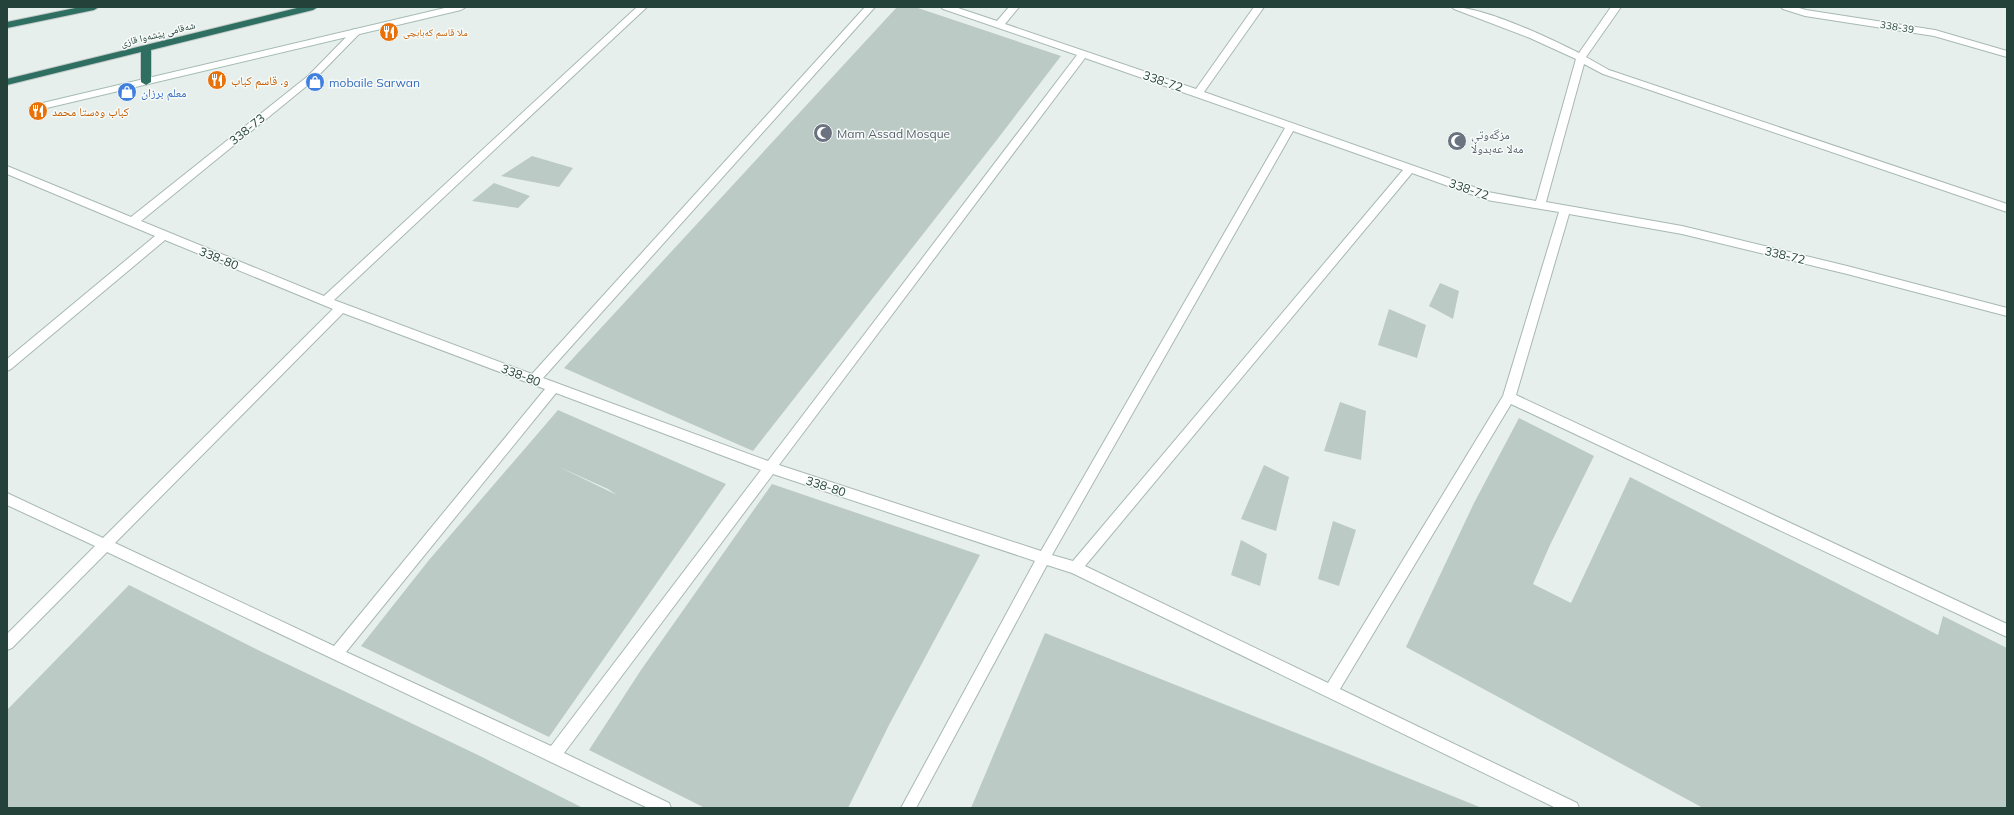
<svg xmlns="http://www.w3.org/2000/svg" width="2014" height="815" font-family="Mulish,'Noto Naskh Arabic',sans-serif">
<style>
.building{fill:#bbcac4;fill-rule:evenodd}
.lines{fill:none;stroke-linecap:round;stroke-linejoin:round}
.street-casing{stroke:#a8b8b2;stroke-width:2}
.secondary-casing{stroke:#a4bbb3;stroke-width:2}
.highway-casing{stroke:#c2cac8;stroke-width:2}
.street{fill:#fff;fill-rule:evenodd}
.secondary{fill:#fff;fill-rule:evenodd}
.highway{fill:#2f6f62;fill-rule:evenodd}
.labels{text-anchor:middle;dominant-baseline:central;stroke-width:3;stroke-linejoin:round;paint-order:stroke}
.far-street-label{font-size:10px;fill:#24423a;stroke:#f7fbf9}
.far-food-label{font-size:10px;fill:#c56008;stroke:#f7fbf9;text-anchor:start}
.food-label{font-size:12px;fill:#c56008;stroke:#f7fbf9;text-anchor:start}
.street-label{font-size:12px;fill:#24423a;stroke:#f7fbf9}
.shop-label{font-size:12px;fill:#366cbe;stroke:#f7fbf9;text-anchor:start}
.worship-label{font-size:12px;fill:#5b616d;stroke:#f7fbf9;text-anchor:start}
</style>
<rect width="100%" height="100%" fill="#e6efeb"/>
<path class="building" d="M 897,7 L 915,7 L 1061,56 L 996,141 L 753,451 L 564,368 Z
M 532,156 L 573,168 L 559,187 L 501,176 Z
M 494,183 L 530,196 L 518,208 L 472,201 Z
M 1440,283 L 1459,291 L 1453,319 L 1429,306 Z
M 1389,309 L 1426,325 L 1417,358 L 1378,345 Z
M 1340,402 L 1366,411 L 1361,460 L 1324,451 Z
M 558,410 L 726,484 L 549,737 L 361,646 L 429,560 ZM 557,466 L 608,489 L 617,495 Z
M 1519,418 L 1594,456 L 1550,545 L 1533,584 L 1571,603 L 1630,477 L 1938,635 L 1943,616 L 2007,648 L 2007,808 L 1703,808 L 1406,647 L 1474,503 Z
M 1264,465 L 1289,477 L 1276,531 L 1241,519 Z
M 772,484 L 980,555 L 889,725 L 848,808 L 705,808 L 589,750 L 641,670 Z
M 1333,521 L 1356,530 L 1339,586 L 1318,579 Z
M 1241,540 L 1267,554 L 1260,586 L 1231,575 Z
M 129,585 L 262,652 L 478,755 L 583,808 L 7,808 L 7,710 Z
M 1045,633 L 1339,750 L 1482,808 L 971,808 Z"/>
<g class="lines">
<defs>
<path id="street" d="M 637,7 L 647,7 L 334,300 L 532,374 L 865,7 L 875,7 L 543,378 L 768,461 L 1077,55 L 943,9 L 941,7 L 955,7 L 997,21 L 1009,7 L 1019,7 L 1005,24 L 1196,89 L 1254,7 L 1264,7 L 1204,92 L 1488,192 L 1536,201 L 1576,59 L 1530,38 L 1454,9 L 1452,7 C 1484,7 1549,38 1579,53 L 1611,7 L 1621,7 L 1586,57 L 1609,70 L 2007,204 L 2007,212 L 1603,74 L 1584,64 L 1546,202 L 1682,226 L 1847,266 L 2007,308 L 2007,316 L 1847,274 L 1682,234 L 1569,214 L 1516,395 L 2007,624 L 2007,637 L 1511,404 L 1340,689 L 1577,803 L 1579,808 L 1556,808 L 1072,573 L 1047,565 L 916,808 L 901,808 L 1035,561 L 773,474 L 564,753 L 669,803 L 671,808 L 648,808 L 107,552 L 12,648 L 7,650 L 7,634 L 95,546 L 7,505 L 7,493 L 103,538 L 333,309 L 165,240 L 11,369 L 7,371 L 7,359 L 155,236 L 7,174 L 7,166 L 131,217 L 308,76 L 354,29 L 360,29 L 360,33 L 314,80 L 141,221 L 324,296 ZM 1085,58 L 1285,128 L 1041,551 L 779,465 ZM 1293,131 L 1403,170 L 1073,561 L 1052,555 ZM 1412,173 L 1487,200 L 1559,212 L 1503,396 L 1328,683 L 1085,566 ZM 343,313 L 545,389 L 334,646 L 115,543 ZM 556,393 L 761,470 L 551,746 L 346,652 Z
M 1781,7 L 1796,7 L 1806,10 L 1935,30 L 2007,51 L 2007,57 L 1934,36 L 1805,16 L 1783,9 Z"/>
<path id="secondary" d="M 449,7 L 466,7 L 461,10 L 34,111 L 29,108 L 34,105 Z"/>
<path id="highway" d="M 80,7 L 99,7 L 94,10 L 7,28 L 7,22 Z
M 301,7 L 318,7 L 313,10 L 151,50 L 151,82 L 146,85 L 141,82 L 141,52 L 7,85 L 7,79 Z"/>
</defs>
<use href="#street" class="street-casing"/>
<use href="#secondary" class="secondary-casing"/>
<use href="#highway" class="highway-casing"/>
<use href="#street" class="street"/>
<use href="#secondary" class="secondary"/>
<use href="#highway" class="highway"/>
</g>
<defs>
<symbol id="restaurant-disc" viewBox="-11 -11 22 22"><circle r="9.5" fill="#e8710a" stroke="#f7fbf9"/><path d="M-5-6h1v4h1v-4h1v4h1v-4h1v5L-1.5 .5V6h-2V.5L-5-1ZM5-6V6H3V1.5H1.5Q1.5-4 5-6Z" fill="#fff"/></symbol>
<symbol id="shop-disc" viewBox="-11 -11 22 22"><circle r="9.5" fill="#3f7fe0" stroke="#f7fbf9"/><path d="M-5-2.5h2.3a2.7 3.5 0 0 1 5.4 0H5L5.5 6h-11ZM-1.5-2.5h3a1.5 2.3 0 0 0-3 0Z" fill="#fff"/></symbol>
<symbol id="mosque-disc" viewBox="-11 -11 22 22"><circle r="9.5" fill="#6b7280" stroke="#f7fbf9"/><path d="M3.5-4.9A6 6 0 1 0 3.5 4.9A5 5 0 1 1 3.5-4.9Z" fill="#fff"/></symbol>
</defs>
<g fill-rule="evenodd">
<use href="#restaurant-disc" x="378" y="21" width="22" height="22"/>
<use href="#restaurant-disc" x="206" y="69" width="22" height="22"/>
<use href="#shop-disc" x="304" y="71" width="22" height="22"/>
<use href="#shop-disc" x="116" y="81" width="22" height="22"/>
<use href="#restaurant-disc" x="27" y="100" width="22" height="22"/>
<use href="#mosque-disc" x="812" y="122" width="22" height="22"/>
<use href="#mosque-disc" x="1446" y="130" width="22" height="22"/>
</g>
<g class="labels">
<g class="far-street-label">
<text transform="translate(1897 27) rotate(9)">338-39</text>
<text transform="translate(158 34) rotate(-14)">شەقامی پێشەوا قازی</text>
</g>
<g class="far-food-label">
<text x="403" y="32">ملا قاسم کەبابچی</text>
</g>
<g class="food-label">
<text x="231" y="80">و. قاسم كباب</text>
<text x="52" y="111">کباب وەستا محمد</text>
</g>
<g class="street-label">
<text transform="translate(1163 81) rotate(19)">338-72</text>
<text transform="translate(247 129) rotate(-39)">338-73</text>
<text transform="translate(1469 189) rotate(19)">338-72</text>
<text transform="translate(1785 255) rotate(13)">338-72</text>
<text transform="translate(219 258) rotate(22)">338-80</text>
<text transform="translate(521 375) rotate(21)">338-80</text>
<text transform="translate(826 486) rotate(18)">338-80</text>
</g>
<g class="shop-label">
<text x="329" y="82">mobaile Sarwan</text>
<text x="141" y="92">معلم برزان</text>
</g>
<g class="worship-label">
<text x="837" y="133">Mam Assad Mosque</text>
<text x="1471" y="134">مزگەوتی<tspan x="1471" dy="14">مەلا عەبدوڵا</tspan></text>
</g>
</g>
<rect width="2014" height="815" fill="none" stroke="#24423a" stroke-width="16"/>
</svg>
